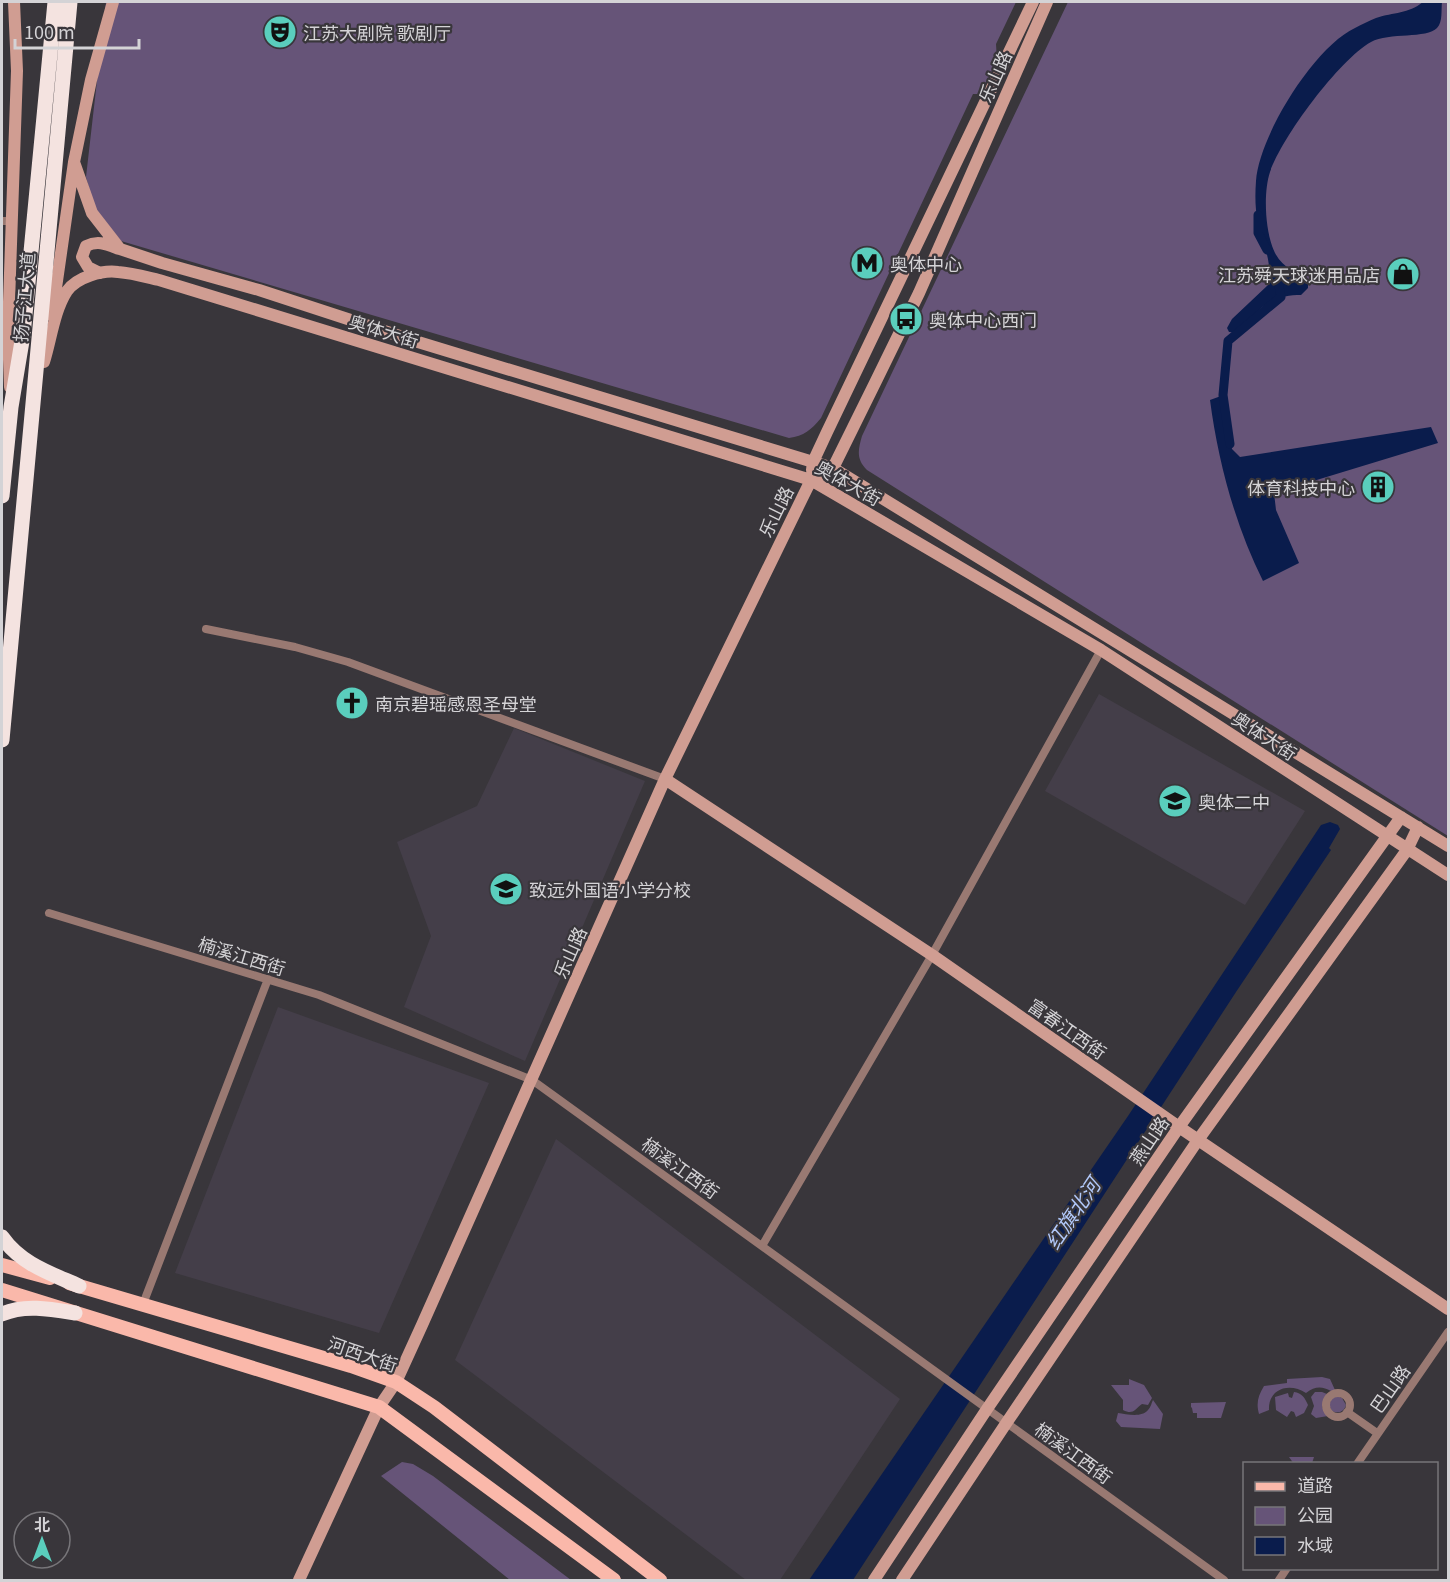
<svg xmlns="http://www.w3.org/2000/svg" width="1450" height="1582" font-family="Georgia,'Noto Sans SC',serif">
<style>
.built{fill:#443e49}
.green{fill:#665478}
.water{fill:#0a1c4c}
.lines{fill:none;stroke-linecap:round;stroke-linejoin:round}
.canal{stroke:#0a1c4c;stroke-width:9}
.street{stroke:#997972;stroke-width:8}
.secondary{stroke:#d09d92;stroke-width:12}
.primary{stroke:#fab8aa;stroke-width:14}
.highway{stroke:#f4e3e0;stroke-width:15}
.labels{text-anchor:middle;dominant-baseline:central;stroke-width:4.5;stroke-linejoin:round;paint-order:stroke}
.poi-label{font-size:18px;fill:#d4d3d6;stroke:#39363b;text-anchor:start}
.street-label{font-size:18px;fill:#d4d3d6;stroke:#39363b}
.water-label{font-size:20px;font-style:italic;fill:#b2c9fb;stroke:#39363b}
</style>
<rect width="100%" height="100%" fill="#39363b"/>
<path class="built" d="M 1099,694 L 1305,811 L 1245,905 L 1045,791 Z
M 514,728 L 645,781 L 525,1061 L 404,1007 L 431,936 L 397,842 L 477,806 Z
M 278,1007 L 489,1083 L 379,1333 L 175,1273 Z
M 556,1139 L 900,1399 L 780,1580 L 746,1580 L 455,1360 Z"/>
<path class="green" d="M 106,2 L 1016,2 L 996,44 L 997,61 L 980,94 L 973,94 L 821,418 C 811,430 804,436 789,438 L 121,241 L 94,207 L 86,177 Z
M 1068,2 L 1448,2 L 1448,836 L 867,470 C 856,459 858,450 862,436 Z
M 1322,1377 L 1330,1379 L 1335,1390 L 1331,1391 C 1322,1386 1315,1386 1306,1393 C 1290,1382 1268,1388 1269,1410 L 1259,1414 C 1256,1403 1258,1396 1264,1386 L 1287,1383 L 1287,1379 Z
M 1129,1379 L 1144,1385 L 1152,1398 L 1148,1405 L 1142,1404 C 1134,1410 1133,1415 1123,1410 L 1123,1400 L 1111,1385 L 1129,1385 Z
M 1294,1392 C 1302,1393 1305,1398 1308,1405 L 1304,1413 L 1296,1417 L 1294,1412 L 1291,1411 L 1287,1417 L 1276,1410 L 1275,1397 L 1288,1393 L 1289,1397 L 1292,1398 Z
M 1315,1392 L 1322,1392 L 1327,1394 L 1322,1407 L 1328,1416 L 1316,1418 L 1311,1414 L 1314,1406 L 1311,1397 Z
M 1337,1396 L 1342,1398 L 1346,1405 C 1344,1412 1338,1414 1332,1411 L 1329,1405 L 1332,1398 Z
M 1153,1400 L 1163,1414 L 1160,1429 L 1121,1427 L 1116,1421 L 1118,1413 C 1126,1414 1142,1418 1148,1410 C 1151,1407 1151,1404 1153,1400 Z
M 1226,1402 L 1221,1418 L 1197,1418 L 1197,1413 L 1193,1413 L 1192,1408 L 1191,1407 L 1191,1403 Z
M 1289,1457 L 1314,1457 L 1312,1463 L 1294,1464 Z
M 402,1462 L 413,1464 L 433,1476 L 571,1580 L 510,1580 L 381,1476 Z"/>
<path class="water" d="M 1423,2 L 1442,2 C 1441,10 1443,22 1437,28 C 1427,39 1389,32 1371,42 C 1339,60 1282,137 1270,172 C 1263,193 1265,233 1275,253 C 1283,268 1296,272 1308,283 L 1308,288 L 1301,295 C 1288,295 1277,297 1265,305 C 1254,312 1244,334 1229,332 L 1227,328 L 1232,319 L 1268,285 C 1273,263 1263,244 1258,223 C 1255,209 1255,195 1256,181 C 1259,136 1314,47 1355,28 C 1362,24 1369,21 1376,18 C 1394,12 1408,14 1423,2 Z
M 1221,396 L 1232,449 L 1240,457 L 1431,427 L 1438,443 L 1274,493 L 1276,510 L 1299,563 L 1263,581 C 1235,525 1218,461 1210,400 Z
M 1330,822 L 1338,825 L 1340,829 L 1329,848 L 1331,850 L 1236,992 L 853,1580 L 809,1580 L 1128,1116 L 1321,825 Z"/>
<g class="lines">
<path class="canal" d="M 1258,215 L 1258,233 L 1267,250
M 1230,444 L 1223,395 L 1228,341 L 1281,297 L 1279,286"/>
<path class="street" d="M 2,221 L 12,221
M 206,629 L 295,647 L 348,662 L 665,779
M 49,913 L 319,995 L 532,1080 L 1224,1580
M 762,1246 L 932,955 L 1101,650
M 143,1304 L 268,979
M1326 1405a12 12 0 1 1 24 0a12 12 0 1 1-24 0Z
M 1347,1412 L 1377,1433
M 1357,1464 L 1448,1332
M 1279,1580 L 1287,1568"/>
<path class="secondary" d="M 74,162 L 92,213 L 120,249 L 162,263 L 259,290 L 418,342 L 833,468 L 1448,846
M 100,273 L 88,267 L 82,257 L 86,246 C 98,240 106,244 119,249
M 52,316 L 74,162 L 91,80 L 113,2
M 44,362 C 51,340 54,311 67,291 C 77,277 102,270 118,272 C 132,273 146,277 159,280 L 811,480 L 1101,650 L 1448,875
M 10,387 L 8,331 L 17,71 L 14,2
M 812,470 L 813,462 L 827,432 L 1033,2
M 665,779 L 932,955 L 1179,1127 L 1448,1309
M 299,1580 L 379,1407 L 396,1382 L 422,1325 L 665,779 L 811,480 L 833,468 L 875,383 L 919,293 L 1047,2
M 874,1580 L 987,1409 L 1179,1127 L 1401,817
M 902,1580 L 1007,1422 L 1198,1140 L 1407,850 L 1418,827"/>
<path class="primary" d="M 2,1265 L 50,1278
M 69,1283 L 351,1366 L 396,1382 L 434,1407 L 660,1580
M 2,1290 L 379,1407 L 614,1580"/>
<path class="highway" d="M 2,496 L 11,407 L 23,335 L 55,2
M 2,740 L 70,2
M 2,1237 C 21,1264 50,1273 79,1286
M 2,1314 C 24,1304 51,1309 75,1313"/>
</g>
<defs>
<symbol id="theatre-disc" viewBox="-11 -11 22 22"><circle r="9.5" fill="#5acebd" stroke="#39363b"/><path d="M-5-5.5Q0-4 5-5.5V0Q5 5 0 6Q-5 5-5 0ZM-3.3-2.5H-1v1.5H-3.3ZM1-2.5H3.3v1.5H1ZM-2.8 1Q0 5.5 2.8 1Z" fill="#111"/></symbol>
<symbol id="metro-disc" viewBox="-11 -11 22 22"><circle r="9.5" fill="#5acebd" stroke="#39363b"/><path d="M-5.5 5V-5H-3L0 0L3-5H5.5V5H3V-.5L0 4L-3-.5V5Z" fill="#111"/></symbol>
<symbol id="shop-disc" viewBox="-11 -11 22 22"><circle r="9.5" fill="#5acebd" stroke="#39363b"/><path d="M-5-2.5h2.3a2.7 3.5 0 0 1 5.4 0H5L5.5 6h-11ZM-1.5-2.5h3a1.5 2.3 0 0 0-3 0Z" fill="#111"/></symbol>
<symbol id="bus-disc" viewBox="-11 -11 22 22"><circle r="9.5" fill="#5acebd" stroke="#39363b"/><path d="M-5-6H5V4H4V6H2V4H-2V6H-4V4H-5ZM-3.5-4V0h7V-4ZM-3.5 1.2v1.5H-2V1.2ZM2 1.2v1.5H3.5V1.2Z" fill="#111"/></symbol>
<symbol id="building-disc" viewBox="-11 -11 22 22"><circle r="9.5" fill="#5acebd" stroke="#39363b"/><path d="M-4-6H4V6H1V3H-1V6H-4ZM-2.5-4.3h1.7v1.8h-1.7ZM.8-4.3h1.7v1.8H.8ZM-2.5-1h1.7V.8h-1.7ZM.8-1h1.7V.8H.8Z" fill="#111"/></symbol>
<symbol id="church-disc" viewBox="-11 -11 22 22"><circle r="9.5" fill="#5acebd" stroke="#39363b"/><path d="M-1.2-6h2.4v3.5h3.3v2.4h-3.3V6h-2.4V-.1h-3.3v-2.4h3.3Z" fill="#111"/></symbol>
<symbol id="school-disc" viewBox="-11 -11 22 22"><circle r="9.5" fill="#5acebd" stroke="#39363b"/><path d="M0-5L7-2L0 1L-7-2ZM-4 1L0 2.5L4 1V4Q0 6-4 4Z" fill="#111"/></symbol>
</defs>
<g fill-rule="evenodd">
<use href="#theatre-disc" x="261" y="13" width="38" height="38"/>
<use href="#metro-disc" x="848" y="244" width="38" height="38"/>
<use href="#shop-disc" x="1384" y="255" width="38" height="38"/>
<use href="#bus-disc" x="887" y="300" width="38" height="38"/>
<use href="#building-disc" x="1359" y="468" width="38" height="38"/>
<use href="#church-disc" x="333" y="684" width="38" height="38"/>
<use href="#school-disc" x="1156" y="782" width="38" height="38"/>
<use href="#school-disc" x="487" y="870" width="38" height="38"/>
</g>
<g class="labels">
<g class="poi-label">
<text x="303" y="32">江苏大剧院 歌剧厅</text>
<text x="890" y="263">奥体中心</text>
<text x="1380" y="274" text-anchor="end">江苏舜天球迷用品店</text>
<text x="929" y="319">奥体中心西门</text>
<text x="1355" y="487" text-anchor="end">体育科技中心</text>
<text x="375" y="703">南京碧瑶感恩圣母堂</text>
<text x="1198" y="801">奥体二中</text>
<text x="529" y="889">致远外国语小学分校</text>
</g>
<g class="street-label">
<text transform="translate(994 76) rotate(-66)">乐山路</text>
<text transform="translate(23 297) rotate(-85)">扬子江大道</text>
<text transform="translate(384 330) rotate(17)">奥体大街</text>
<text transform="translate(849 482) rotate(29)">奥体大街</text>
<text transform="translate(775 511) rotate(-64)">乐山路</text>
<text transform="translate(1265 735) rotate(33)">奥体大街</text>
<text transform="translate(569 952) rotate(-66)">乐山路</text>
<text transform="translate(242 955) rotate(17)">楠溪江西街</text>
<text transform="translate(1068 1028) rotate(35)">富春江西街</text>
<text transform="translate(1148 1140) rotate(-56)">燕山路</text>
<text transform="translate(681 1167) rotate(36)">楠溪江西街</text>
<text transform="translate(363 1353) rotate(19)">河西大街</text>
<text transform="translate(1389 1388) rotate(-55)">巴山路</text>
<text transform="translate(1074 1452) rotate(36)">楠溪江西街</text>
</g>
<g class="water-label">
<text transform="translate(1072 1213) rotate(-56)">红旗北河</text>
</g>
</g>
<rect width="1450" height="1582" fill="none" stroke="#d4d3d6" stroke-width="6"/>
<rect x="1243" y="1462" width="195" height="108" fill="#39363b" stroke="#777579" stroke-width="1.5"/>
<rect x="1255" y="1482" width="30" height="9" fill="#fab8aa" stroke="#777579" stroke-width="1.5"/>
<text x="1297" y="1492" font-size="18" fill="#d4d3d6">道路</text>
<rect x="1255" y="1507" width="30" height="18" fill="#665478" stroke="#777579" stroke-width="1.5"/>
<text x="1297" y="1522" font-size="18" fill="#d4d3d6">公园</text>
<rect x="1255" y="1537" width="30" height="18" fill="#0a1c4c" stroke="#777579" stroke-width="1.5"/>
<text x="1297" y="1552" font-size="18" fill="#d4d3d6">水域</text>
<g transform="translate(42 1540)"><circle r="28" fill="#39363b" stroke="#777579" stroke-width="1.5"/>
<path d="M0-4.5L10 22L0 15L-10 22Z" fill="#5acebd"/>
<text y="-9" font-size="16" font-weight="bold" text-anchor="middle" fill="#d4d3d6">北</text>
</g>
<path d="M15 39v9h124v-9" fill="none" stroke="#d4d3d6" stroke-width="3"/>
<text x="24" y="39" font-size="18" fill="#d4d3d6" stroke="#39363b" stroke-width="4.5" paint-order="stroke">100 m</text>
</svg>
